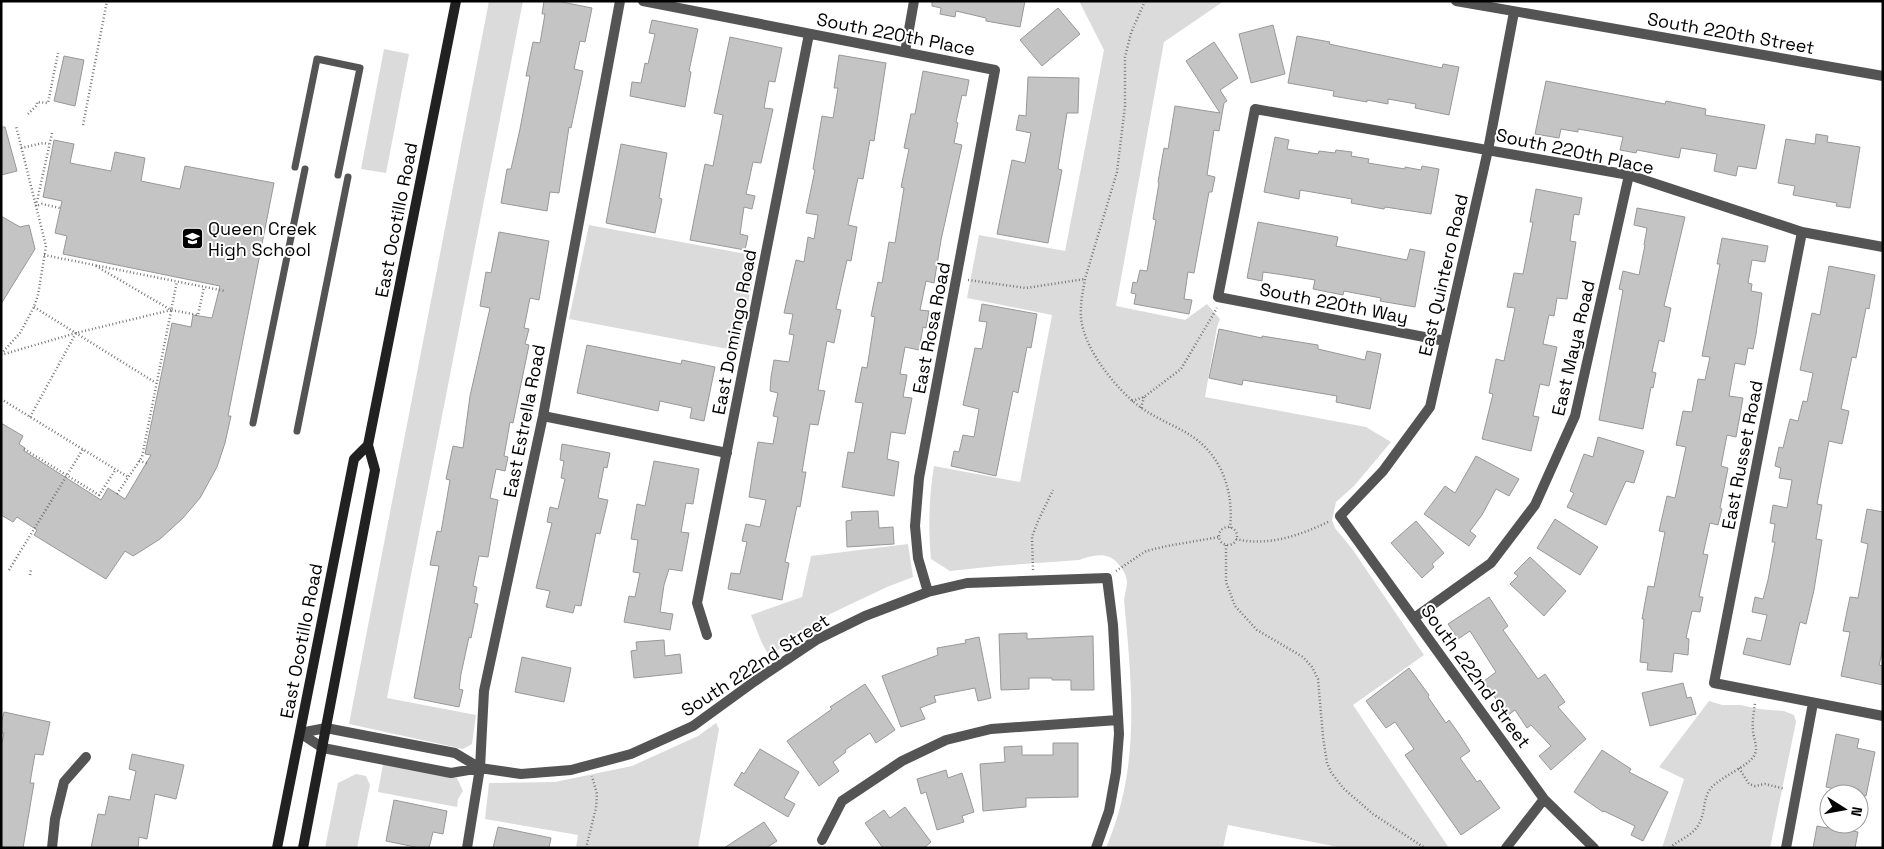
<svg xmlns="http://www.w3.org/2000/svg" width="1884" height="849" font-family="'Space Grotesk',sans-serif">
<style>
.green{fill:#dbdbdb}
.building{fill:#c4c4c4;stroke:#989898}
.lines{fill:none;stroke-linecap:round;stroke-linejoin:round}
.path{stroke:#767676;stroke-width:2.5;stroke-dasharray:1 2.5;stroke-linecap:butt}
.service{stroke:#545454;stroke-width:7}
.minor{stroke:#545454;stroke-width:10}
.secondary{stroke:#212121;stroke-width:10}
.labels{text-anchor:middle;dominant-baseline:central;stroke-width:4;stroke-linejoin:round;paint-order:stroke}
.street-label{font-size:18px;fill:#000;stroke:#fff}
.poi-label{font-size:18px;fill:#000;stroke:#fff;text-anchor:start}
</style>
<rect width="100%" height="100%" fill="#fff"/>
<path class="green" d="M 489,1 L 523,1 L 387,698 L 476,715 L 472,744 L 463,749 L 349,724 Z
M 1079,1 L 1224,1 L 1164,42 L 1116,306 L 1185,320 L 1207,304 L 1220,319 L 1217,327 L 1205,397 L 1366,427 L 1391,442 L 1354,486 L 1336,502 L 1332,520 L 1335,528 L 1353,550 L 1424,655 L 1353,705 L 1449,848 L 1343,848 L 1228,825 L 1223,848 L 1106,848 C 1141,767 1132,685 1124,600 C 1125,594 1126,589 1127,584 C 1127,576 1124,571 1119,565 C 1109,551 1093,555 1079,560 L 997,566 L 950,571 L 931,559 C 928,527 929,497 934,466 L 1020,482 L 1052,315 L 967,298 L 979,235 L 1065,251 L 1104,50 Z
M 384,49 L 409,54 L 386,173 L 361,169 Z
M 589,225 L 757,256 L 739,351 L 569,319 Z
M 908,544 L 913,577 L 887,587 L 830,614 L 769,656 L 761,641 L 751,615 L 802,597 L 811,556 Z
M 1709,701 L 1722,705 L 1741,705 L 1758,709 L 1784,711 L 1794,715 L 1796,722 L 1770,848 L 1662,848 L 1684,779 L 1659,767 Z
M 716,723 L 719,729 L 698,848 L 576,848 L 578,835 L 485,819 L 489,783 L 555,782 L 632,766 L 698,736 Z
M 383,764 L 457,778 L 463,791 L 458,799 L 457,807 L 378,792 Z
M 356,774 L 366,776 L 370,785 L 357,848 L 325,848 L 338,783 Z"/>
<path class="building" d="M 544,1 L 557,1 L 592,8 L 585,42 L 580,41 L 574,69 L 583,71 L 571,128 L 569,127 L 559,193 L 550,192 L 547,211 L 501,203 L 507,169 L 511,169 L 520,129 L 530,76 L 526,76 L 533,42 L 540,43 L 545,14 L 542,14 Z
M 932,1 L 1025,1 L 1020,27 L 986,21 L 986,18 L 956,11 L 955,17 L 940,14 L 941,8 L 932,6 Z
M 1058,8 L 1080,34 L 1042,66 L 1020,40 Z
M 652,20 L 698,29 L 689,71 L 691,72 L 685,107 L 630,96 L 632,82 L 641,83 L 645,63 L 648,64 L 655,34 L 649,33 Z
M 1273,25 L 1285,74 L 1251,83 L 1239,34 Z
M 1297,36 L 1330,42 L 1329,44 L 1442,68 L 1443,64 L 1459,67 L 1449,115 L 1415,108 L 1416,104 L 1388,99 L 1388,104 L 1367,100 L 1367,102 L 1333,96 L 1334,91 L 1288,83 Z
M 730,37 L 782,48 L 775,82 L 769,81 L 764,108 L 773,109 L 761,163 L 753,162 L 746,194 L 755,196 L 752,209 L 744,207 L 740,234 L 748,236 L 745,250 L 690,240 L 705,164 L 713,166 L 723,115 L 714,113 Z
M 1214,42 L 1238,78 L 1220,90 L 1227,101 L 1224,103 L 1219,131 L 1214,130 L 1207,175 L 1215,177 L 1212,192 L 1209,192 L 1194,273 L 1188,272 L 1184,299 L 1192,300 L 1189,314 L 1134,304 L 1136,294 L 1131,293 L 1133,282 L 1137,283 L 1140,270 L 1147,271 L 1156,220 L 1153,219 L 1159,183 L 1158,182 L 1164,148 L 1168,149 L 1175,106 L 1220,113 L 1186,61 Z
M 839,55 L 886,63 L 874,141 L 870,140 L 863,179 L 858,178 L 848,225 L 857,227 L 851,261 L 847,260 L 836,309 L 841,310 L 834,343 L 827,341 L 818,390 L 825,391 L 818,425 L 810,424 L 802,472 L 806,472 L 800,507 L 797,506 L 785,562 L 789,563 L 782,600 L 728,589 L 731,573 L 740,574 L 747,542 L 742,541 L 746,524 L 760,527 L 766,500 L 749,497 L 755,459 L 758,442 L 773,444 L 778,417 L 773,416 L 778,393 L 770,391 L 771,377 L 774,360 L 789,362 L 794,335 L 789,334 L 793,314 L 784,313 L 796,260 L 804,262 L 808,237 L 814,239 L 818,215 L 806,213 L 815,170 L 813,169 L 822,116 L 833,118 L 838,88 L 834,88 Z
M 64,56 L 84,60 L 75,106 L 54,101 Z
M 923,71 L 969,80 L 966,96 L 962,95 L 956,122 L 958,123 L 954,143 L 962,145 L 941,240 L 934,283 L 926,281 L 920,310 L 929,311 L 926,328 L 923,327 L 919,350 L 905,347 L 900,374 L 907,375 L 903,397 L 912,398 L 905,434 L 891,432 L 887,459 L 899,462 L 894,496 L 842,487 L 848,452 L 854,453 L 863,403 L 855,402 L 862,367 L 867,368 L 875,317 L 871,316 L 878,282 L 882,283 L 889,242 L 895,243 L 904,188 L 901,187 L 909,149 L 904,148 L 911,114 L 915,114 Z
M 1028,77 L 1079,78 L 1078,113 L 1067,113 L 1058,169 L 1062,170 L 1048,243 L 997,234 L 1012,160 L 1025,163 L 1031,133 L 1016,130 L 1019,115 L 1026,116 Z
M 1546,81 L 1665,104 L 1666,101 L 1706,109 L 1705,115 L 1765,125 L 1756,169 L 1738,166 L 1736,176 L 1714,171 L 1717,154 L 1681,148 L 1679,158 L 1637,150 L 1636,153 L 1620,150 L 1623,137 L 1578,129 L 1578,132 L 1561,129 L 1559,138 L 1535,134 Z
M 1,127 L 5,127 L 17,171 L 1,175 Z
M 1816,134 L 1828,136 L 1827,142 L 1860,147 L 1850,208 L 1836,206 L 1837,203 L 1793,195 L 1795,186 L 1778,183 L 1786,139 L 1815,144 Z
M 1275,137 L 1289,140 L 1287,149 L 1318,154 L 1319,151 L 1335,153 L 1336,150 L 1352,152 L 1351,156 L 1369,159 L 1368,163 L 1405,169 L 1405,167 L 1421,170 L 1422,166 L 1439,169 L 1431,214 L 1385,207 L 1384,209 L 1351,203 L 1352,199 L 1300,190 L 1299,199 L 1264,192 Z
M 54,140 L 74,144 L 70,163 L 111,171 L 115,152 L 145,158 L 141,181 L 180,189 L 185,166 L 274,183 L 228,416 L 231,416 L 225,443 L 217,467 L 200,498 L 183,518 L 160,539 L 138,553 L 133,556 L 125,551 L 106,579 L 34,535 L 37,530 L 17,517 L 13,522 L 1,515 L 1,423 L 23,436 L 19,444 L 25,448 L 24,451 L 101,500 L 108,488 L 125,499 L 151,455 L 145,454 L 172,323 L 191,327 L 193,315 L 212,318 L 220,286 L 63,254 L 67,236 L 55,233 L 62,201 L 43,197 Z
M 621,144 L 667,153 L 659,198 L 662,199 L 655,233 L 606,223 Z
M 1536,189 L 1582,198 L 1579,215 L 1574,214 L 1570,241 L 1576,242 L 1567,299 L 1557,298 L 1554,316 L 1549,315 L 1543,344 L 1557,347 L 1549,386 L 1540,384 L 1533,416 L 1539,417 L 1531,451 L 1482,439 L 1493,394 L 1489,393 L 1496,359 L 1504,361 L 1515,308 L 1507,307 L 1514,273 L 1523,274 L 1533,222 L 1530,222 Z
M 1637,208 L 1685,217 L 1664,306 L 1671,308 L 1664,342 L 1659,340 L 1652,372 L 1656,373 L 1653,388 L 1651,387 L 1643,429 L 1599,420 L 1623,290 L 1619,289 L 1623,271 L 1639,275 L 1645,245 L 1644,245 L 1647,228 L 1634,225 Z
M 1,216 L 20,227 L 29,225 L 35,249 L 1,304 Z
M 1258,222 L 1338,237 L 1336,246 L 1407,260 L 1410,249 L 1425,252 L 1415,307 L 1380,301 L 1381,298 L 1344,291 L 1343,295 L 1313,289 L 1315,280 L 1284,275 L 1263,272 L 1262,281 L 1247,278 Z
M 499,232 L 549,241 L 539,300 L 530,298 L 524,328 L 529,329 L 525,344 L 529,345 L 513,423 L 510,422 L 504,456 L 508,457 L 505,471 L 496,469 L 490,498 L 498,500 L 488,557 L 479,556 L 473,586 L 477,587 L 474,603 L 478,604 L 471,638 L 469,637 L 461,674 L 459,689 L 463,690 L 459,707 L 414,698 L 439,566 L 430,565 L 437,531 L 441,532 L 450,480 L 446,479 L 453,446 L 463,448 L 470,396 L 490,308 L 480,306 L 486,272 L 491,273 Z
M 1722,238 L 1768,246 L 1765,262 L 1752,260 L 1748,283 L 1752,284 L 1751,291 L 1762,293 L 1756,334 L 1753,349 L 1748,348 L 1745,365 L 1735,363 L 1729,396 L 1743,398 L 1736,437 L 1727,435 L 1721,466 L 1728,468 L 1720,508 L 1722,509 L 1718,525 L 1710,523 L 1703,554 L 1708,555 L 1699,597 L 1703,597 L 1700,612 L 1692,611 L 1686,638 L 1689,639 L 1688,655 L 1674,653 L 1672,672 L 1647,670 L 1648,663 L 1640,662 L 1644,619 L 1642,619 L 1648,586 L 1654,587 L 1665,532 L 1659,531 L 1667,496 L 1675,498 L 1686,447 L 1676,445 L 1683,411 L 1692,412 L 1698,379 L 1705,380 L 1710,357 L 1702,356 L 1720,264 L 1717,264 Z
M 1829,266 L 1875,275 L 1869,309 L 1866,308 L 1856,358 L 1852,357 L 1841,409 L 1849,411 L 1842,444 L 1829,441 L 1817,504 L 1822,505 L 1816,539 L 1822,540 L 1814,590 L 1806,624 L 1800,622 L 1790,665 L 1743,654 L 1747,638 L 1761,641 L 1767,615 L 1752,612 L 1755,597 L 1763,599 L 1768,580 L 1775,542 L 1772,542 L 1775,524 L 1770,523 L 1773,505 L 1787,508 L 1792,480 L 1779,478 L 1781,468 L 1775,466 L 1779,447 L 1783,448 L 1790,419 L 1798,421 L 1803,401 L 1807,402 L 1813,373 L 1800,370 L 1812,313 L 1820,315 Z
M 982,304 L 1037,314 L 1031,348 L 1027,347 L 1018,393 L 1013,391 L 996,476 L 951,466 L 954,451 L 959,452 L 963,435 L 974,437 L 979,409 L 963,405 L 975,348 L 982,349 L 987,322 L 979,321 Z
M 1219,329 L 1262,338 L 1262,336 L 1318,345 L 1318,349 L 1365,360 L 1367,351 L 1381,354 L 1370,409 L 1336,402 L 1337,396 L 1243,380 L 1242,385 L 1209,378 Z
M 587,345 L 681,364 L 682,360 L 715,367 L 704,421 L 690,418 L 692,408 L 660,401 L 658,411 L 577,393 Z
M 1598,437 L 1644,451 L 1634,483 L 1626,481 L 1606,525 L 1567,507 L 1574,493 L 1570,491 L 1584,454 L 1593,457 Z
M 562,444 L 610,453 L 607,468 L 604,467 L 598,498 L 608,500 L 600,534 L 596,533 L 581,606 L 575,605 L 573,613 L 546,607 L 550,591 L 536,588 L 552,523 L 547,522 L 550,507 L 558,509 L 565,479 L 561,478 L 564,461 L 560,460 Z
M 1476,456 L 1519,479 L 1509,496 L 1496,489 L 1482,515 L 1470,531 L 1476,536 L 1469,546 L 1424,514 L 1445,486 L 1455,493 Z
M 654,461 L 699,469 L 693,504 L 686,503 L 681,532 L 689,533 L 682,571 L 669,569 L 664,585 L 660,612 L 673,614 L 670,630 L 624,622 L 629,596 L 635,597 L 640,573 L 633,572 L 638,540 L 631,539 L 637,504 L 645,506 Z
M 1867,509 L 1883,512 L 1883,649 L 1879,665 L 1883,666 L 1883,685 L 1841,676 L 1850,632 L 1843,631 L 1850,597 L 1858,598 L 1868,544 L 1861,542 Z
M 878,511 L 879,528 L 893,527 L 894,544 L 847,547 L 846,521 L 852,520 L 851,512 Z
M 1555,519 L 1598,547 L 1580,575 L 1537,548 Z
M 1416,521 L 1444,553 L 1432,564 L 1434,567 L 1422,578 L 1391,543 Z
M 1530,557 L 1566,591 L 1544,616 L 1510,584 L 1518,576 L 1514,573 Z
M 1489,597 L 1508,626 L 1503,630 L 1538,679 L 1545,674 L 1565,702 L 1558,707 L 1586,739 L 1551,770 L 1539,756 L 1551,746 L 1531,725 L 1527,728 L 1515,710 L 1507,716 L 1484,681 L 1496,672 L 1470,631 L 1458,639 L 1448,624 Z
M 1027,633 L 1027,639 L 1093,636 L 1094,690 L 1071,690 L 1071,680 L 1052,680 L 1052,678 L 1029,678 L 1029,689 L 1001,690 L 999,634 Z
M 979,637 L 991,698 L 978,701 L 975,688 L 934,696 L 936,702 L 920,708 L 925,719 L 901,727 L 882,676 L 938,655 L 937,648 L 966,643 L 965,640 Z
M 664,640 L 665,656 L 680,654 L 682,673 L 634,678 L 631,651 L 637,650 L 636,642 Z
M 522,657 L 571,668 L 564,702 L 515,692 Z
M 1409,668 L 1429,695 L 1428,697 L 1446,723 L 1449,720 L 1459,734 L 1470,751 L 1460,758 L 1477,782 L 1480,780 L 1500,808 L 1461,835 L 1405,755 L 1414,749 L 1395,722 L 1386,728 L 1366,701 Z
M 1683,683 L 1687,698 L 1691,697 L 1696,714 L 1650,726 L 1642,693 Z
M 865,684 L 895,730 L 876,743 L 870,733 L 845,750 L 846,752 L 833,762 L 839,771 L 819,786 L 787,741 L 832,709 L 830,707 Z
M 4,712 L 50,722 L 43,755 L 35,754 L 30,783 L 34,783 L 23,848 L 1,848 L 1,747 L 4,733 L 1,733 L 1,724 Z
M 1836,734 L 1859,739 L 1857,748 L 1875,752 L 1866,796 L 1826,787 Z
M 1053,743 L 1078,743 L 1078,797 L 1026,798 L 1026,807 L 983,811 L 980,764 L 1005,762 L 1004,747 L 1022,746 L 1022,755 L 1053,755 Z
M 760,749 L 799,772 L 784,798 L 795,804 L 788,817 L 734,785 L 742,772 L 744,774 Z
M 1602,750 L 1631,769 L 1629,772 L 1668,792 L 1643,841 L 1631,835 L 1635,826 L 1604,811 L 1603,812 L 1574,792 Z
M 132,754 L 184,765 L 176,799 L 155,794 L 147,839 L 139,837 L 138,848 L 91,848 L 98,814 L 105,815 L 109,796 L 130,800 L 136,771 L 129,769 Z
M 946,770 L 948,778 L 962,773 L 974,812 L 962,816 L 964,822 L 937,830 L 926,792 L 921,794 L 917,779 Z
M 394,800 L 447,811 L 443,834 L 433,832 L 429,848 L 420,848 L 386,841 Z
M 905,807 L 931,842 L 924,848 L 883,848 L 865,823 L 884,810 L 890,818 Z
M 764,822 L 777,841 L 766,848 L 724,848 Z
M 1817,826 L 1827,828 L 1828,826 L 1858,832 L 1855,848 L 1813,848 Z
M 498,827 L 551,838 L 549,848 L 493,848 Z"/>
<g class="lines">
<path class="path" d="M 1145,1 L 1131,33 L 1125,57 L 1125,106 L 1117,172 L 1085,279 C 1083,291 1080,304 1081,317 C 1083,348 1116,389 1140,407 C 1155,418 1174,425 1190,435 C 1222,455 1234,492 1230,528
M 28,114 L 37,105 L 37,102 L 48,103 L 58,53
M 83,125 L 107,1
M 52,133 L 36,206 L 42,204 L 60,208
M 21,148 L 44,143 L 49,144
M 44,255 L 225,291
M 96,266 L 171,310 L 198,315 L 204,287
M 968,280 L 1026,288 L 1085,279
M 34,307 L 156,383
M 1,354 L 20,333 L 34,307 L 38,295 L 46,246 L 16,126
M 1,355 L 76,333 L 171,310
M 1,399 L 128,477
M 1132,401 L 1144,397 L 1181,369 L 1217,308
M 1141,408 L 1144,397
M 30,417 L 76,333
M 24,449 L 99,495 L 116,469
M 139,461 L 147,463
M 117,494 L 142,457 L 177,281
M1219 536a9 9 0 1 1 18 0a9 9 0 1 1-18 0Z
M 1236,539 C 1268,547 1301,535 1330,521
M 1226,545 L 1226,582 L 1235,606 L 1257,630 L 1303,657 L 1312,667 L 1318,679 L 1323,737 L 1327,763 L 1331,772 L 1343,788 L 1373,814 L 1425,848
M 9,570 L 83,449
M 1033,570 L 1032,537 L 1038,521 L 1053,490
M 1116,571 L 1146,551 L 1167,546 L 1219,537
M 30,575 L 31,569
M 1739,768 L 1749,784 L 1755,786 L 1765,784 L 1785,789
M 586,848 L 596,808 L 597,794 L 592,776
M 1670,848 C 1678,840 1690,837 1697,827 C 1706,815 1702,799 1711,788 C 1722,776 1747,767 1754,756 C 1759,748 1753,738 1753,730 C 1752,721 1754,712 1755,703"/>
<path class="service" d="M 295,167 L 317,59 L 360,68 L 338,175
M 253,423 L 305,169
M 297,431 L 348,177"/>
<path class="minor" d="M 643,1 L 995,70 L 919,478 L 915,526 L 918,558 L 928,592
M 1456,1 L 1883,76
M 1514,12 L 1488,150 L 1430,407 L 1383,471 L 1340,516 L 1544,799 L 1594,848
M 905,52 L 914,1
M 1802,232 L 1714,683 L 1883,716
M 1445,341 L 1218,297 L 1255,109 L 1629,175 L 1802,232 L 1883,247
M 543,416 L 727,453
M 1414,618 L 1491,563 L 1535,505 L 1575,416 L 1629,175
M 707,635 L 697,603 L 809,34
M 300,733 L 323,748 L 451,773 L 480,768 L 521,774 L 571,770 L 631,754 L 693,726 L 755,681 L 816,640 L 865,616 L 928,592 L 967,583 L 1107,578 L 1113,625 L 1119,734 L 1116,772 L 1109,811 L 1096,848
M 300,733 L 326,728 L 455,753 L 480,768
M 822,840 L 842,801 L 902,761 L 946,740 L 991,729 L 1118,720
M 52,848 L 55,819 L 64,782 L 86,757
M 467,848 L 480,768 L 484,691 L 543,416 L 620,1
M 1506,848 L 1544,799
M 1786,848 L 1813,703"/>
<path class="secondary" d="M 277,848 L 354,459 L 368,445
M 303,848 L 375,470 L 368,445 L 456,1"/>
</g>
<defs>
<symbol id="school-square" viewBox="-11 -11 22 22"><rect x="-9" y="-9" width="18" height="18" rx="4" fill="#000" stroke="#fff"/><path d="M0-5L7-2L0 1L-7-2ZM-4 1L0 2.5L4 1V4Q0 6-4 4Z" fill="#fff"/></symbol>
</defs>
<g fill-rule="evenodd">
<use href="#school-square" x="180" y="226" width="25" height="25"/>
</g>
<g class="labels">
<g class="street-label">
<text transform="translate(1731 33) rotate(10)">South 220th Street</text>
<text transform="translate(896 34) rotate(11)">South 220th Place</text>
<text transform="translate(1575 151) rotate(12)">South 220th Place</text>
<text transform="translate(396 220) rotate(-79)">East Ocotillo Road</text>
<text transform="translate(1443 275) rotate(-77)">East Quintero Road</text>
<text transform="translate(1334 303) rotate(11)">South 220th Way</text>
<text transform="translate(931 328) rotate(-79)">East Rosa Road</text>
<text transform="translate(734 332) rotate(-79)">East Domingo Road</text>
<text transform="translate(1573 348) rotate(-77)">East Maya Road</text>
<text transform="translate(524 421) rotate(-79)">East Estrella Road</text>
<text transform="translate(1742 455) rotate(-79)">East Russet Road</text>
<text transform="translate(301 641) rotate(-79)">East Ocotillo Road</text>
<text transform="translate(755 665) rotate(-33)">South 222nd Street</text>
<text transform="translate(1476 676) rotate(54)">South 222nd Street</text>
</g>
<g class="poi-label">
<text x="208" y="228">Queen Creek<tspan x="208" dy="21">High School</tspan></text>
</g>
</g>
<rect width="1884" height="849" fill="none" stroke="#000000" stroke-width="5"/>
<g transform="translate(1844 809) rotate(101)"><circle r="24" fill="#ffffff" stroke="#999999"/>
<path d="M0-4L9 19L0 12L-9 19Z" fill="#000000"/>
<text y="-8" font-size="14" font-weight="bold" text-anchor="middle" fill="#000000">N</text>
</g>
</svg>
